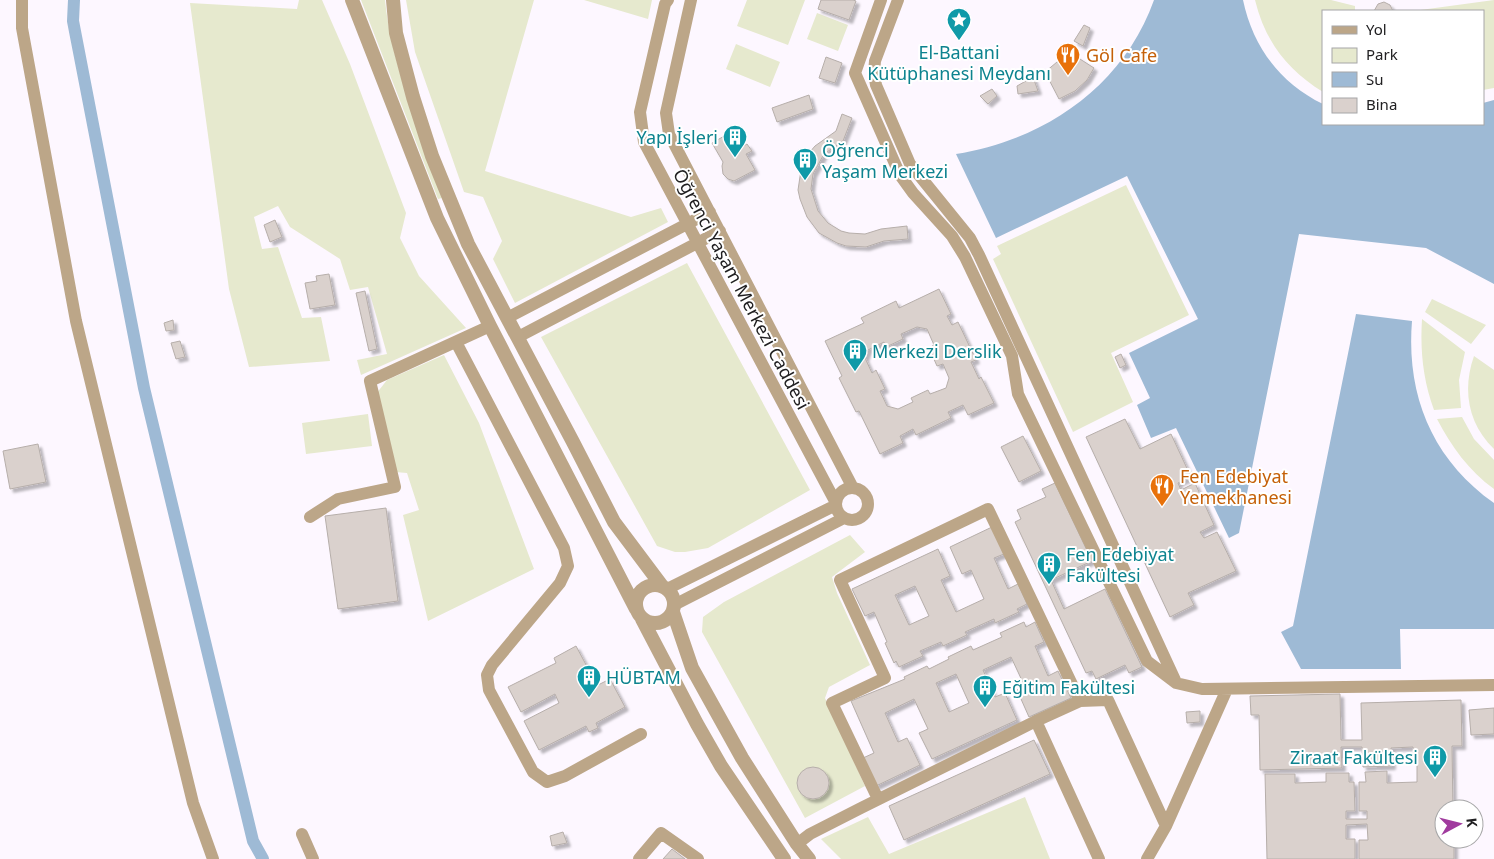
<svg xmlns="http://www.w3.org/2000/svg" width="1494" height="859" font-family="'Noto Sans',sans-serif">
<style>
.green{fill:#e6e9ce}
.water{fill:#9ebad5}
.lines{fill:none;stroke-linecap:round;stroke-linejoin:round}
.canal{stroke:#9ebad5;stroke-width:12}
.building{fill:#dad1cd;stroke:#b6aeaa;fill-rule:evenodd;filter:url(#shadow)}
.minor{stroke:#bca688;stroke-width:12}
.tertiary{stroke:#bca688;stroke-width:14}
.labels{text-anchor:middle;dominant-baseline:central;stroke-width:4;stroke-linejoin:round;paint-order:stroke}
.culture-label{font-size:18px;fill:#0d838f;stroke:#fff;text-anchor:start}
.food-label{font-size:18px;fill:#c56008;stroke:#fff;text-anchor:start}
.street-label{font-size:18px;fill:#212022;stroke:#fff}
</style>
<defs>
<filter id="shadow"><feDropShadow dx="3.5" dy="3.5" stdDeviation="1" flood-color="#0004"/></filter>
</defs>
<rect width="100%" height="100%" fill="#fdf7ff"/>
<path class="green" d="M 299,0 L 322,0 L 350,64 L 406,213 L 400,238 L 419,276 L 466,328 L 361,375 L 357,360 L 387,354 L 368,287 L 350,290 L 340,259 L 290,227 L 278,206 L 254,217 L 262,249 L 278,247 L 302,318 L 321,317 L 330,361 L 249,367 L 229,289 L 190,3 L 297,9 Z
M 361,0 L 385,0 C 391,64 422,137 442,198 L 438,199 Z
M 406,0 L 534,0 L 485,171 L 631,217 L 661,208 L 668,222 L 515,303 L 493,259 L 502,241 L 483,197 L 464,192 L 415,52 Z
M 584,0 L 652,0 L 648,19 Z
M 747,0 L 805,0 L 788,45 L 737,26 Z
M 1255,0 L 1331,0 L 1355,6 L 1355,11 L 1323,11 L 1323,92 C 1287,70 1265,41 1255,0 Z
M 1494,0 L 1494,88 L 1483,90 L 1483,11 L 1413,11 Z
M 817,13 L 848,25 L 838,51 L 807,39 Z
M 736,44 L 780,62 L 770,87 L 726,69 Z
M 1126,185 L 1189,315 L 1111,353 L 1133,402 L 1073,432 L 993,259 L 1001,254 L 997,246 Z
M 687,263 L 810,490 L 708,548 L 685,552 L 675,552 L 657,546 L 541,337 Z
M 1432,299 L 1486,325 L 1471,344 L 1425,312 Z
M 1422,319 L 1465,352 L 1459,380 L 1461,408 L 1434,410 C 1423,380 1420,351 1422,319 Z
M 444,355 L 479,423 L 534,569 L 428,621 L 403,515 L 419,510 L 407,473 L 395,472 L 376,394 L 387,380 Z
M 1474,356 L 1494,370 L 1494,449 C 1468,424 1462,390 1474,356 Z
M 368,414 L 372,446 L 306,454 L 302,423 Z
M 1462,417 L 1474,439 L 1494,460 L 1494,489 C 1469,471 1451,446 1437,419 Z
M 850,535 L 865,552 L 832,577 L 837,593 L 870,665 L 829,687 L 825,698 L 865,786 L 805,818 L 702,632 L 703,617 L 724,602 Z
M 1025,797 L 1050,859 L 841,859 L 821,839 L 868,817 L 889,854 Z"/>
<path class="water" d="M 1154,0 L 1243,0 C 1253,47 1280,83 1323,104 L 1323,124 L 1483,124 L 1483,103 L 1494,100 L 1494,284 L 1426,248 L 1299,234 L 1239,533 L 1229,538 L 1176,428 L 1151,438 L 1137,405 L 1150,398 L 1129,353 L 1198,319 L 1127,176 L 996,238 L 956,154 C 1044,140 1123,87 1154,0 Z
M 1356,314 L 1412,321 C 1406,395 1432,459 1494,503 L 1494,629 L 1400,629 L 1401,669 L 1301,669 L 1281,632 L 1293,626 Z"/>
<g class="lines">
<path class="canal" d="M 74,0 L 73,21 L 144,388 L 253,841 L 263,859"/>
</g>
<path class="building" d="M 821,0 L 853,0 L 856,1 L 849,20 L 818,9 Z
M 1384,2 L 1390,5 L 1393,11 L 1374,11 L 1378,4 Z
M 1084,25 L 1090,28 L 1083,46 L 1074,41 Z
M 1069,52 L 1094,68 L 1087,80 L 1075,91 L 1059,99 L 1045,72 Z
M 826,57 L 842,63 L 835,83 L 819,78 Z
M 1033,77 L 1038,91 L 1018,94 L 1017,86 Z
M 992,89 L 997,96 L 988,104 L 980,96 Z
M 809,95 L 813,109 L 777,122 L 772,108 Z
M 842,114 L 852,118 L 843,141 L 824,154 L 813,174 L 811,189 L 818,211 L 828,223 L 841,231 L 849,233 L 865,234 L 881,229 L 907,226 L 908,239 L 884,241 L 866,247 L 846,246 L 837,243 L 819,233 L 807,217 L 800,199 L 798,190 L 801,170 L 809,153 L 815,146 L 836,131 Z
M 733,131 L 742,147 L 747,144 L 752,151 L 746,154 L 755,170 L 734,181 L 728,179 L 723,174 L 722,166 L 723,162 L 712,143 Z
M 275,220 L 282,237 L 270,242 L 264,225 Z
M 329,274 L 335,305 L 310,309 L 305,283 L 317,281 L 316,276 Z
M 939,289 L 951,314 L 947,316 L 952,325 L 958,322 L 976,360 L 971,362 L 979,379 L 981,377 L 994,403 L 968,415 L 963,405 L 948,412 L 951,418 L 916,435 L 913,429 L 900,436 L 903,443 L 880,454 L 859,411 L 856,412 L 839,378 L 842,376 L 825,341 L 864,323 L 861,318 L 896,301 L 899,308 ZM 917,327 L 927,329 L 934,345 L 929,348 L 937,366 L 943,364 L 949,378 L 946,388 L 930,394 L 928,390 L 911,398 L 913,402 L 898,409 L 887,406 L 880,391 L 885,389 L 876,370 L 872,373 L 865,358 L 868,350 L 884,342 L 886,347 L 903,339 L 901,334 Z
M 365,291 L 377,349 L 369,351 L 356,293 Z
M 173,320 L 174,330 L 166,331 L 164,323 Z
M 180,341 L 185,357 L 176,359 L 171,343 Z
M 1121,354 L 1126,365 L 1120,368 L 1115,357 Z
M 1125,419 L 1140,449 L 1171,434 L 1191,477 L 1178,483 L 1181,490 L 1195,483 L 1214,525 L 1200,532 L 1204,538 L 1217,532 L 1236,571 L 1188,593 L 1194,605 L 1170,617 L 1086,437 Z
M 1023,436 L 1041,471 L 1019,482 L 1001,447 Z
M 38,444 L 46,482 L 10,489 L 3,451 Z
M 1055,483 L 1092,561 L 1051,580 L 1064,609 L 1105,589 L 1142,667 L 1129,673 L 1125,665 L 1096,679 L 1092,671 L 1086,673 L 1015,522 L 1021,519 L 1017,510 L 1046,497 L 1042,489 Z
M 386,508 L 398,601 L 338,609 L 325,516 Z
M 992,527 L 1004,554 L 994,558 L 1008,589 L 1018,584 L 1027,604 L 1017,609 L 1019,612 L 995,623 L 994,619 L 965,632 L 967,635 L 943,646 L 941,642 L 920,651 L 923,656 L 899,667 L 896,661 L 894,663 L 885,643 L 887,642 L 874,612 L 865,616 L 852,589 L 938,549 L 950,576 L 941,580 L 956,612 L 984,599 L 971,570 L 962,574 L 950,547 ZM 915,586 L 929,616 L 909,625 L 895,595 Z
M 1024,622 L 1026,627 L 1035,622 L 1044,642 L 1035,646 L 1048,676 L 1058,671 L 1071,698 L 1029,717 L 1017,690 L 1025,687 L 1011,657 L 983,670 L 995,697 L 1005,693 L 1017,720 L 932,759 L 919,733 L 928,729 L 914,699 L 885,713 L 898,742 L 907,738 L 920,765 L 876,786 L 863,758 L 874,753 L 851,701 L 905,679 L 904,677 L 927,666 L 929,669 L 949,659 L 948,657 L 971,646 L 973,650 L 1002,637 L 1000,633 ZM 956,674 L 969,703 L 949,712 L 936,683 Z
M 576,646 L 591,674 L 580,680 L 586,691 L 610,679 L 625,707 L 596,723 L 598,728 L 589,732 L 586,726 L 539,750 L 524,721 L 559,703 L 555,694 L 521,712 L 508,687 L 556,663 L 554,658 Z
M 1340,694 L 1341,740 L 1362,740 L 1361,703 L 1461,700 L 1462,746 L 1452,746 L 1453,809 L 1444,809 L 1444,839 L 1454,839 L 1454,859 L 1359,859 L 1359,840 L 1368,840 L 1367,824 L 1346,825 L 1346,839 L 1355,839 L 1355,859 L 1267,859 L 1265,774 L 1295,774 L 1295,783 L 1326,782 L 1326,773 L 1349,773 L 1349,782 L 1354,782 L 1355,811 L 1346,811 L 1346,819 L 1367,819 L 1367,811 L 1359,811 L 1359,782 L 1366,782 L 1365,772 L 1387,771 L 1387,783 L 1417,782 L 1417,758 L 1414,758 L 1413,747 L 1391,748 L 1392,766 L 1363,767 L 1362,747 L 1341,747 L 1342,768 L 1260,770 L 1259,715 L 1251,715 L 1250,696 Z
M 1494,708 L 1494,734 L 1471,735 L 1469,710 Z
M 1200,711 L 1200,722 L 1187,723 L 1186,712 Z
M 1034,740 L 1050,774 L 904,840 L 889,806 Z
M797 783a16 16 0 1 1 32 0a16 16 0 1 1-32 0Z
M 563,832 L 567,843 L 552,846 L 550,836 Z
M 672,849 L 685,859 L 663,859 Z"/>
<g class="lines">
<path class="minor" d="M 22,0 L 22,28 L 76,321 L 193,803 L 213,859
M 668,0 L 665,4 L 640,112 L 644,142 L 836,503
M 691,0 L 666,113 L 669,134 L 853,488
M 881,0 L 855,73 L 900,175 L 913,193 L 952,236 L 965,257 L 1012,356 L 1018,394 L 1147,661 L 1176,683 L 1202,689 L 1494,685
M 898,0 L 875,61 L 874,73 L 876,85 L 910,164 L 970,238 L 979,255 L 1175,680
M 507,318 L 710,212
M 518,337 L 720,231
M 456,342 L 564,548 L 568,566 L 560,583 L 492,665 L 487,675 L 489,690 L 533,772 L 547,782 L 565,776 L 641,734
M836 504a16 16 0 1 1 32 0a16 16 0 1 1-32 0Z
M 310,517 L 338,499 L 395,487 L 370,381 L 490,326
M 667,589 L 836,505
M 674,605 L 844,518
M 1080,701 L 1036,721 L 1099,859
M 878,799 L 832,703 L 885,678 L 840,580 L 988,509 L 1080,701 L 1108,700 L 1166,826
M 302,834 L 313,859
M 797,844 L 810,834 L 861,808 L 1036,721
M 639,859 L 661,833 L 698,859
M 1147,859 L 1166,826 L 1227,689"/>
<path class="tertiary" d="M 352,0 L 437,218 L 490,326 L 636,609
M 393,0 L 396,33 L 413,97 L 432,156 L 468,244 L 573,442 L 614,522 L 662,586
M636 604a19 19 0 1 1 38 0a19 19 0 1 1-38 0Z
M 673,612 L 692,668 L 742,758 L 797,844 L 809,859
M 642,619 L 697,724 L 721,766 L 784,859"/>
</g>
<defs>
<symbol id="sight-pin" viewBox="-11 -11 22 30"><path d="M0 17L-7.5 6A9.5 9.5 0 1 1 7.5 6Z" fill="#0f9aa8" stroke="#fff"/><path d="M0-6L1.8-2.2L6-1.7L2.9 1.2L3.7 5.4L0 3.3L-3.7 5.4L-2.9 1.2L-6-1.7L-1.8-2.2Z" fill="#fff"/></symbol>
<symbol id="restaurant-pin" viewBox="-11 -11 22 30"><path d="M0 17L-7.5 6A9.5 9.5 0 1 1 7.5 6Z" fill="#e8710a" stroke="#fff"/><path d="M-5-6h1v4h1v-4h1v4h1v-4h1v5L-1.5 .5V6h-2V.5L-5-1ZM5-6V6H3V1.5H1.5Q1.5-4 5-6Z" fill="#fff"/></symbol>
<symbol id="building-pin" viewBox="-11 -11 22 30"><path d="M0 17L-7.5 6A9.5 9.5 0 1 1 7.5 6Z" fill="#0f9aa8" stroke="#fff"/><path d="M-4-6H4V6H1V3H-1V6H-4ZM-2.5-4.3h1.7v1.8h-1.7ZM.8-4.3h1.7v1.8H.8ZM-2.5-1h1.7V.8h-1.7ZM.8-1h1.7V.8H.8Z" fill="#fff"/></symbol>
</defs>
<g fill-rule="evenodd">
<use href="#sight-pin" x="945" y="6" width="28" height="38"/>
<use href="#restaurant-pin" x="1054" y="41" width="28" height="38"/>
<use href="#building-pin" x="721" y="123" width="28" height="38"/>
<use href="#building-pin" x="791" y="146" width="28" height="38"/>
<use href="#building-pin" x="841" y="337" width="28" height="38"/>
<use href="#restaurant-pin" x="1148" y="472" width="28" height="38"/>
<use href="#building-pin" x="1035" y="550" width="28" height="38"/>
<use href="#building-pin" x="575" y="663" width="28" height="38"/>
<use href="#building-pin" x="971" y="673" width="28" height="38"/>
<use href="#building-pin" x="1421" y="743" width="28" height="38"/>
</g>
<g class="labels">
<g class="culture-label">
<text x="959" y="52" text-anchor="middle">El-Battani<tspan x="959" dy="21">Kütüphanesi Meydanı</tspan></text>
<text x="718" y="137" text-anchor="end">Yapı İşleri</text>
<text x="822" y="150">Öğrenci<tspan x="822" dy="21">Yaşam Merkezi</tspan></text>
<text x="872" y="351">Merkezi Derslik</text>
<text x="1066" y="554">Fen Edebiyat<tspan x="1066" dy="21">Fakültesi</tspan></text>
<text x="606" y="677">HÜBTAM</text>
<text x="1002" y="687">Eğitim Fakültesi</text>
<text x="1418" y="757" text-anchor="end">Ziraat Fakültesi</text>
</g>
<g class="food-label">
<text x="1086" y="55">Göl Cafe</text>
<text x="1180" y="476">Fen Edebiyat<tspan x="1180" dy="21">Yemekhanesi</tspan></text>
</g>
<g class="street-label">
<text transform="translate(742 289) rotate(62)">Öğrenci Yaşam Merkezi Caddesi</text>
</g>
</g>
<rect x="1322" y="10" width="162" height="115" fill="#ffffff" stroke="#a6a6a7"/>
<rect x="1332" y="26" width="25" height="8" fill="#bca688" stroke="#a6a6a7"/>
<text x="1366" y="35" font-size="15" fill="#212022">Yol</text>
<rect x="1332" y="48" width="25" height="15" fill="#e6e9ce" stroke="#a6a6a7"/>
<text x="1366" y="60" font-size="15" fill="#212022">Park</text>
<rect x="1332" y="72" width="25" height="15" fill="#9ebad5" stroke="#a6a6a7"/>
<text x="1366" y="85" font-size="15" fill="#212022">Su</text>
<rect x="1332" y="98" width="25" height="15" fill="#dad1cd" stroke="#a6a6a7"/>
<text x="1366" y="110" font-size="15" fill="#212022">Bina</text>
<g transform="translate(1459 824) rotate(83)"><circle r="24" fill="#ffffff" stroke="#a6a6a7"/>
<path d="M0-4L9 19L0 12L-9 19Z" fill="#a03a9e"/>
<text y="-8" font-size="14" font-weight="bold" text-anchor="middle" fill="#212022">K</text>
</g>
</svg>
